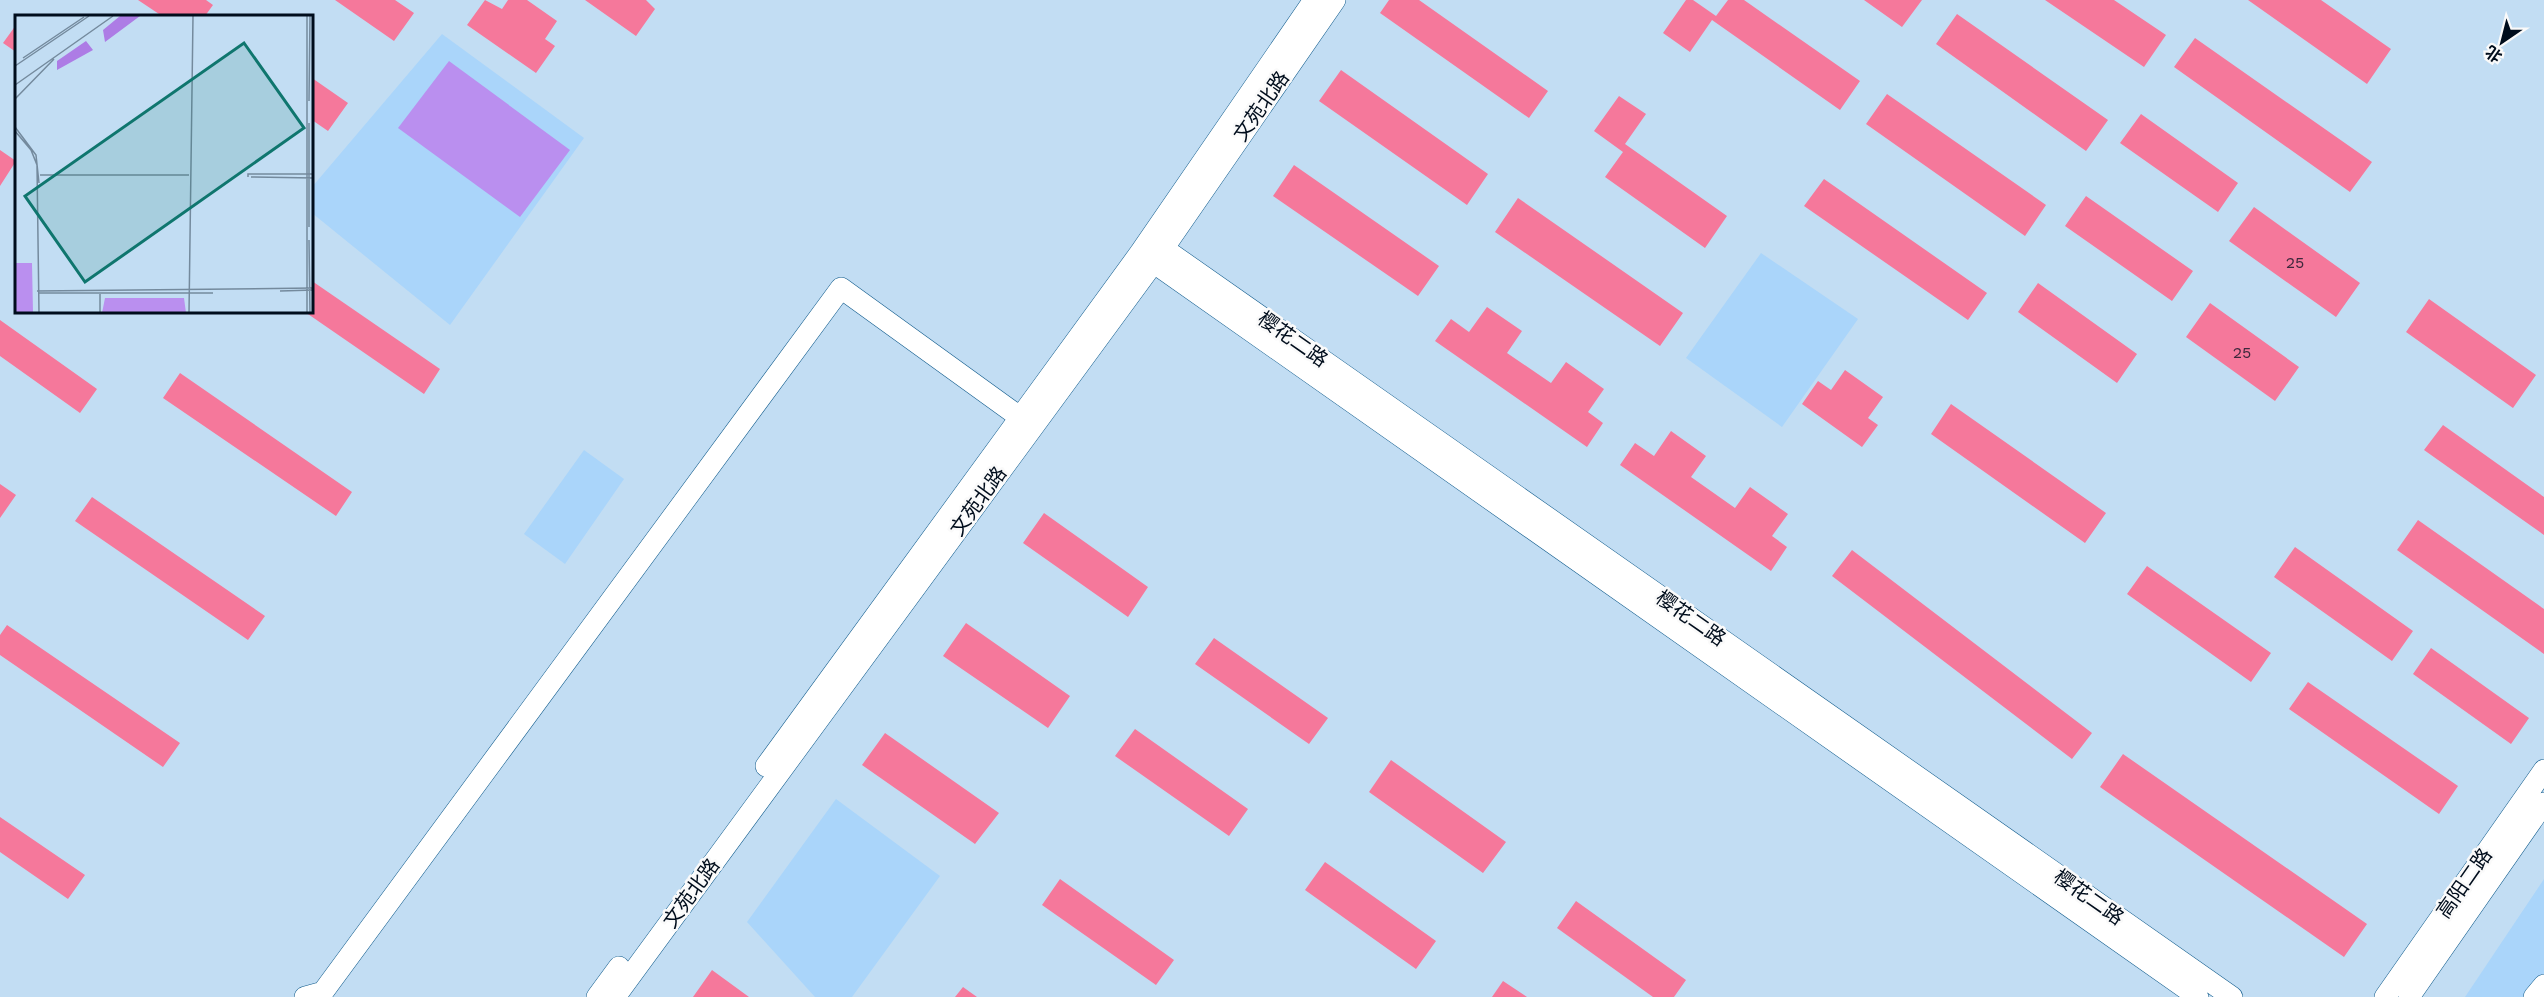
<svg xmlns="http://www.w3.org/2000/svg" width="2544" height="997" font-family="'Work Sans','Noto Sans SC',sans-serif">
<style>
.built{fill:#aad5fa}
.green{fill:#ba8fef}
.building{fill:#f5789b}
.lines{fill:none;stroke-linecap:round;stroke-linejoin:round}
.minor-casing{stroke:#105b8c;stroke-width:22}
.minor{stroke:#fff;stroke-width:21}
.labels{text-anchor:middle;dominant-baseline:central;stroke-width:5;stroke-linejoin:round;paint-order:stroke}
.number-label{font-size:16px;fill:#3d283c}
.street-label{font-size:20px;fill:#000d1c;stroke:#fafafa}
.inset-road{fill:none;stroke:#748a9d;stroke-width:1.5}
.view{fill:#0f766e;fill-opacity:0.15;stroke:#0f766e;stroke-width:3}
.inset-edge{fill:none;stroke:#000d1c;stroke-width:3}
</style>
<rect width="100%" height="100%" fill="#c2ddf3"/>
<path class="built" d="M 442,34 L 584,138 L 450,325 L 312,213 L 312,187 Z
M 1761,253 L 1858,319 L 1782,427 L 1686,358 Z
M 584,450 L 624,479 L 565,564 L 524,534 Z
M 836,799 L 940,876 L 852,997 L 815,997 L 747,922 Z
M 2544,879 L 2544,997 L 2465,997 Z"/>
<path class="green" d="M 449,61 L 570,150 L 520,217 L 398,128 Z"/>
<path class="building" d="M 138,0 L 206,0 L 213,5 L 205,16 L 162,16 Z
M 335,0 L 395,0 L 414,13 L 394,41 Z
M 485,0 L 502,9 L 508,0 L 527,0 L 557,21 L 545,39 L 555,46 L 536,73 L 467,25 Z
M 585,0 L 646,0 L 655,9 L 636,36 Z
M 1389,0 L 1419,0 L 1548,91 L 1529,118 L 1380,13 Z
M 1686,0 L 1693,0 L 1716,16 L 1728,0 L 1744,0 L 1860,81 L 1840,110 L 1712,20 L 1690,52 L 1663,33 Z
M 1864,0 L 1922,0 L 1902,27 Z
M 2045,0 L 2114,0 L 2166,35 L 2144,67 Z
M 2248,0 L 2321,0 L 2391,49 L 2367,84 Z
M 1957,14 L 2108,120 L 2086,151 L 1936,44 Z
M 16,25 L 16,52 L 3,43 Z
M 2195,38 L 2372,162 L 2350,192 L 2174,67 Z
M 1341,70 L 1488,174 L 1467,205 L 1319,101 Z
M 312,78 L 348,103 L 328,131 L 312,120 Z
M 1887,94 L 2046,205 L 2025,236 L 1866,124 Z
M 1619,96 L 1646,114 L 1625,144 L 1727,216 L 1705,248 L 1605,177 L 1623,152 L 1594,131 Z
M 2141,114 L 2238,183 L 2218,212 L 2120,143 Z
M 0,150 L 16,161 L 0,186 Z
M 1294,165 L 1439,266 L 1418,296 L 1273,196 Z
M 1824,179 L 1987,293 L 1968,320 L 1804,206 Z
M 2086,196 L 2193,271 L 2172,301 L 2065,226 Z
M 1518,198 L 1683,313 L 1660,346 L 1495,232 Z
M 2254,207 L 2360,283 L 2336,317 L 2229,241 Z
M 312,281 L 440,369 L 424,394 L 305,312 L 312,312 Z
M 2038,283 L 2137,354 L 2117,383 L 2018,312 Z
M 2429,299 L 2536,375 L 2513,408 L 2406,332 Z
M 2210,303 L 2299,367 L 2275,401 L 2186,337 Z
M 1487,307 L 1522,331 L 1507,353 L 1551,383 L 1566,362 L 1604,389 L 1588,412 L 1603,423 L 1587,447 L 1435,341 L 1451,319 L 1469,332 Z
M 0,320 L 97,389 L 80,413 L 0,356 Z
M 1845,370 L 1883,397 L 1868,418 L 1878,425 L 1862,447 L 1802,404 L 1818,381 L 1831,390 Z
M 180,373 L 352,492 L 336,516 L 163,398 Z
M 1951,404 L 2106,513 L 2085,543 L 1931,434 Z
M 2443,425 L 2544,497 L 2544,535 L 2424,450 Z
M 1671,431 L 1706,456 L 1691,477 L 1735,508 L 1750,487 L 1788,514 L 1772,536 L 1787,547 L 1771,571 L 1620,465 L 1635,443 L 1654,456 Z
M 0,484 L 16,495 L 0,518 Z
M 92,497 L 265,616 L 248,640 L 75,521 Z
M 1044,513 L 1148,587 L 1128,617 L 1023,543 Z
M 2418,520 L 2544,609 L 2544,654 L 2397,550 Z
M 2295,547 L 2413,631 L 2392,661 L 2274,577 Z
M 1852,550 L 2092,733 L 2072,759 L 1832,576 Z
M 2147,566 L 2271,653 L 2251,682 L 2127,594 Z
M 966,623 L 1070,696 L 1048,728 L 943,656 Z
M 7,625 L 180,743 L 163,767 L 0,655 L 0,635 Z
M 1214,638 L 1328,718 L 1309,744 L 1195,664 Z
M 2431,648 L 2529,718 L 2511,744 L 2413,674 Z
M 2308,682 L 2458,786 L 2439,814 L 2289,709 Z
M 1135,729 L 1248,809 L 1229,836 L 1115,756 Z
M 885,733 L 999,813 L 975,844 L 862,765 Z
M 2123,754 L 2367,924 L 2344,957 L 2100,787 Z
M 1391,760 L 1506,842 L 1483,873 L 1369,792 Z
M 0,817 L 85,875 L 68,899 L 0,852 Z
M 1325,862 L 1436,941 L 1416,969 L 1305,890 Z
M 1060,879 L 1174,960 L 1156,985 L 1042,905 Z
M 1576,901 L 1686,980 L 1674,997 L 1653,997 L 1557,928 Z
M 712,970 L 749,997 L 693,997 Z
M 1503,981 L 1527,997 L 1492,997 Z
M 963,987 L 977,997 L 955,997 Z"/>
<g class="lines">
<defs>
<path id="minor" d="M 1150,239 L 2232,997
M 1140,253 L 2198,997
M 766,766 L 1140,253 L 1314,0
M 305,997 L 323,992 L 841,288 L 1021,418
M 597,997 L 619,967
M 615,997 L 1154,262 L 1335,0
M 2385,997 L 2544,770
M 2409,997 L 2544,803
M 2534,997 L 2544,985"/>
</defs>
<use href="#minor" class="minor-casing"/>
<use href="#minor" class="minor"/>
</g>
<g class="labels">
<g class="number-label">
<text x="2295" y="262">25</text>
<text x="2242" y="352">25</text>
</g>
<g class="street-label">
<text transform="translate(1261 106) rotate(-55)">文苑北路</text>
<text transform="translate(1293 339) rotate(35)">樱花二路</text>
<text transform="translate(978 501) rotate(-54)">文苑北路</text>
<text transform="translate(1691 618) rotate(35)">樱花二路</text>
<text transform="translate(2464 883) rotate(-55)">高阳二路</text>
<text transform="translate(691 893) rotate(-54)">文苑北路</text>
<text transform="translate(2089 897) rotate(35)">樱花二路</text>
</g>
</g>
<g transform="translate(15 15)">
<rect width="298" height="298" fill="#c2ddf3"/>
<path d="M 0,248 L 17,248 L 18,298 L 0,298 ZM 90,283 L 169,283 L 171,298 L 87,298 Z" fill="#ba8fef"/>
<path d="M 105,1 L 125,1 L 90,27 L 88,15 ZM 71,26 L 78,35 L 42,55 L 42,46 Z" fill="#ad7ce5"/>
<path class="inset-road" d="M 292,1 L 292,298M 8,43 L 69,2M 0,51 L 74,1M 0,70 L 98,1M 0,84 L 39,44M 294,86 L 295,1M 294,108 L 294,212M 0,112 L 21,140 L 24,168M 0,116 L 16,135 L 22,150 L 24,298M 25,160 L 174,160M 233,162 L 233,159 L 299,159M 236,162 L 299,163M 294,225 L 295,298M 22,276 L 299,273M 265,276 L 299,275M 23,278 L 198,278M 85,279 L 85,298M 174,298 L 178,1"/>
<path class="view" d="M 229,28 L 289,113 L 70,267 L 10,181 Z"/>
<rect width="298" height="298" class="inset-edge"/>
</g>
<g transform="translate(2502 42) rotate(215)" stroke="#fafafa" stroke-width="4.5" paint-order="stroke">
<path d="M0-4.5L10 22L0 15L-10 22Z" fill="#000d1c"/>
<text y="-9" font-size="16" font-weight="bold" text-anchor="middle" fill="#000d1c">北</text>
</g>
</svg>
